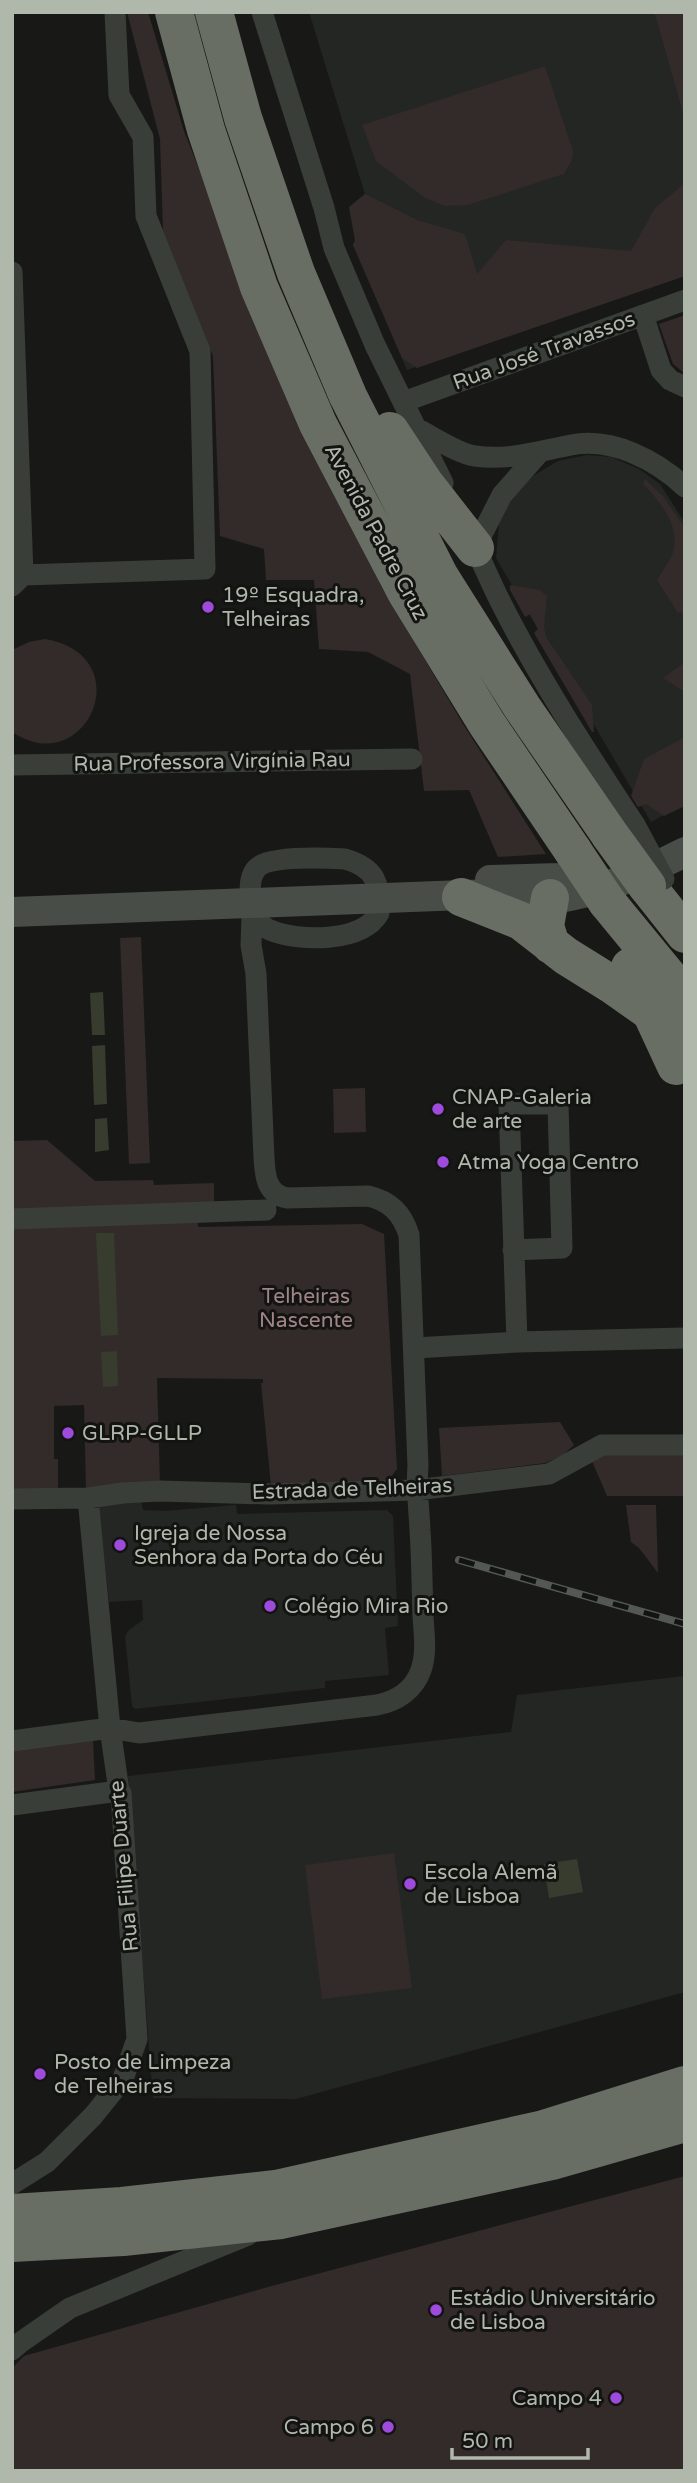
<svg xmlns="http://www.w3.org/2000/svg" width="697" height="2483" font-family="'Varela Round',sans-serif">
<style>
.built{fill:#242624}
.green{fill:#332a2a}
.water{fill:#373c2f}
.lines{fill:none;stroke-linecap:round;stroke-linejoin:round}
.street{stroke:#3a3e39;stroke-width:21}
.secondary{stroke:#494d47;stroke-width:30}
.highway{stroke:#696e65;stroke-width:38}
.rail-casing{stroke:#545852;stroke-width:8}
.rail{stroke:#131412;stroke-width:5;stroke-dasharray:16;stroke-linecap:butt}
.street-bridge{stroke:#3a3e39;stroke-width:21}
.highway-bridge{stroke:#696e65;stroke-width:38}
.poi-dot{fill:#9e4bdd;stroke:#131412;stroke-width:2.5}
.labels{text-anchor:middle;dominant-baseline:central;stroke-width:6;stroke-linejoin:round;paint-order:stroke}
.street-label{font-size:21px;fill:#b0b7ab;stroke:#131412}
.poi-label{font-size:21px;fill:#b0b7ab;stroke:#131412;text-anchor:start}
.park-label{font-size:21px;fill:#a08486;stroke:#131412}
</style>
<rect width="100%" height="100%" fill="#181917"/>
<path class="built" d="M 309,12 L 685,12 L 685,276 L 407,370 L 353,245 L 355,240 L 349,207 L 365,194 Z
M 587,455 L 611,457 L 639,469 L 660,484 L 685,523 L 685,803 L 651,822 L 496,558 L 499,523 L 511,497 L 533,476 L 558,461 Z
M 141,1501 L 143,1510 L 165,1511 L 236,1505 L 237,1514 L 387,1510 L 393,1516 L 398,1626 L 385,1628 L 389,1675 L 325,1681 L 325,1688 L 135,1709 L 132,1706 L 125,1636 L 129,1630 L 143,1620 L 142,1600 L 109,1602 L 98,1503 Z
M 685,1676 L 685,1992 L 296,2099 L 153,2098 L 128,1776 L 511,1732 L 517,1695 Z"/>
<path class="green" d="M 127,12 L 148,12 L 184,131 L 214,207 L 381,586 L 463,724 L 546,854 L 498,857 L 469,790 L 424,791 L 410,674 L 368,652 L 319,649 L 314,580 L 266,580 L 264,549 L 220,536 L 213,356 L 163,231 L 160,139 Z
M 654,12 L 685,12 L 685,120 L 657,21 Z
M 545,66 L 573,151 L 572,160 L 564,174 L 468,205 L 445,206 L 425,198 L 376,161 L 362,125 Z
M 685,183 L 685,276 L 417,368 L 402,358 L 353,245 L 355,240 L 349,207 L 365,194 L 417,220 L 465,234 L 477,274 L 506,240 L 631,251 L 655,208 Z
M 685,315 L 685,367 L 683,372 L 673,364 L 659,324 Z
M 645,479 L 663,496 L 685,528 L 685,615 L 681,611 L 678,613 L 657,580 C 662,572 668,563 672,555 C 682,528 661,502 643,484 Z
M 510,585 L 540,590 L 547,596 L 544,627 L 546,637 L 592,705 L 594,732 L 592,732 L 534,633 L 538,629 L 530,614 L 525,617 L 510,590 Z
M 45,639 C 141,655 87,782 12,732 L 12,650 L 29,642 Z
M 685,662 L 685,692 L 663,678 Z
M 685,737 L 685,806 L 664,816 L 646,804 L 638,807 L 631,796 L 644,759 Z
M 141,937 L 150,1163 L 129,1164 L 120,938 Z
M 365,1088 L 366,1132 L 334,1133 L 333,1089 Z
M 47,1140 L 95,1181 L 153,1180 L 154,1185 L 214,1183 L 214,1202 L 197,1203 L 198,1227 L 362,1224 L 384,1234 L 397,1469 L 386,1483 L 271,1486 L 261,1383 L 263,1383 L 263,1379 L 157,1378 L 160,1487 L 86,1492 L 84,1405 L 54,1406 L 54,1459 L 58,1459 L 58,1494 L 12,1495 L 12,1141 Z
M 560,1422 L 574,1445 L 563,1455 L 545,1463 L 442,1476 L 439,1428 Z
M 603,1449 L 685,1449 L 685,1496 L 607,1496 L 592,1461 Z
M 626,1505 L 656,1505 L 658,1573 L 639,1548 L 631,1542 Z
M 93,1740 L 95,1780 L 12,1792 L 12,1750 Z
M 394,1853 L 412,1988 L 322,1999 L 305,1865 Z
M 685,2176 L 685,2471 L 12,2471 L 12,2368 L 24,2356 L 268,2287 Z"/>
<path class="water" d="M 103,992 L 105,1035 L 92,1035 L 90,993 Z
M 105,1045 L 107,1104 L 94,1105 L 92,1046 Z
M 107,1118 L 109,1150 L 95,1152 L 95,1119 Z
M 96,1233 L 114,1233 L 118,1335 L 101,1336 Z
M 117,1351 L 118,1386 L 103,1387 L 101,1352 Z
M 577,1859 L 583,1892 L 549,1898 L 544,1864 Z"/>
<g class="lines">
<path class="street" d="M 262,12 L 324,208 L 334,248 L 375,345 L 443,483
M 12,272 L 23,575 L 12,586
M 643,315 L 661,370 L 670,380 L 685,387
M 403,402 L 685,300
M 416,428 C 432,436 458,454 475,456 C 508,461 539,451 571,445 C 612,437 656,460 685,487
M 471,540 C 481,559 489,579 499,599 C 538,677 587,752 635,825
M 475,548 L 502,495 L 538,454
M 23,575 L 205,569 L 200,351 L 146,216 L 143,137 L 119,95 L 115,12
M 12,765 L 412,759
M 345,859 C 376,868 380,883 379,913 C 362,943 298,942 270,930 C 263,927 258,921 252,916 C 250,909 250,902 250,894 C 250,886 250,875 257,868 C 269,855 327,858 345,859 Z
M 12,1219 L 266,1210
M 513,1250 L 562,1248 L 558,1104 L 509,1104 L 517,1342
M 415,1348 L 517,1342 L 685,1338
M 12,1499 L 88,1498 L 123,1493 L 159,1491 L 269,1494 L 416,1490 L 549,1474 L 602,1445 L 685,1445
M 12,1741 L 110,1728 L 139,1733 L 377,1705 C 397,1701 414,1690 421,1670 C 427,1653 424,1634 423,1616 C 422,1588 422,1559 420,1530 C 419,1508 416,1488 418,1466 L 409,1235 C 402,1213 390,1201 368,1196 L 287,1198 C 266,1194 265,1175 264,1158 L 256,974 L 251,945 L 252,916
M 12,1805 L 119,1791
M 12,2184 L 47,2162 L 93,2116 L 123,2079 L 137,2039 L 121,1793 L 119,1791 L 110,1728 L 88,1498
M 12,2350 L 21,2342 L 70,2308 L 248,2235"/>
<path class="secondary" d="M 490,880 L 560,878 L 583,872
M 12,912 L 490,894 C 505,896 519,900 534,900 C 585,899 640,875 685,852"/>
<path class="highway" d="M 174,12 L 206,130 L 259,287 L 318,424 L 406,592 L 487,724 L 573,851
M 214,12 L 243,118 L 296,273 L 348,396 L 440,577 L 522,707 L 610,835
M 390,431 L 425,484 L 475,548
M 647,886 L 685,934
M 461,897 L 521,921 L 566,956 L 611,984 L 685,1036
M 550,898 L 545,926 L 551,945
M 607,902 L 685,997
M 12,2213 L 122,2206 L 276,2189 L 544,2129 L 685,2085
M 12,2243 L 123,2237 L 281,2220 L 552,2161 L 685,2123"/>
<defs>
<path id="rail" d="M 459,1560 L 685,1624"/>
</defs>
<use href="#rail" class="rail-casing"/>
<use href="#rail" class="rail"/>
<path class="street-bridge" d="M 635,825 L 664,879"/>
<path class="highway-bridge" d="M 610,835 L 647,886
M 573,851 L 607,902
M 630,967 L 676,1066"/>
</g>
<g class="poi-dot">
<circle cx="208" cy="607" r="7"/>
<circle cx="438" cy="1109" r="7"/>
<circle cx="443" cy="1162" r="7"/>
<circle cx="68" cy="1433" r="7"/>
<circle cx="120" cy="1545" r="7"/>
<circle cx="270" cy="1606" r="7"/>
<circle cx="410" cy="1884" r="7"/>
<circle cx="40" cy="2074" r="7"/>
<circle cx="436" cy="2310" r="7"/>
<circle cx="616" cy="2398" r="7"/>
<circle cx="388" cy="2427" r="7"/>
</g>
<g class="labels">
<g class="street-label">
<text transform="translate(544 351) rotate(-20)">Rua José Travassos</text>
<text transform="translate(376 532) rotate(62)">Avenida Padre Cruz</text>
<text transform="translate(212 762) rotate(-1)">Rua Professora Virgínia Rau</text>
<text transform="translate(352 1489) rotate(-2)">Estrada de Telheiras</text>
<text transform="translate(124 1866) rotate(-95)">Rua Filipe Duarte</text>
</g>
<g class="poi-label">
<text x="222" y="595">19º Esquadra,<tspan x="222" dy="24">Telheiras</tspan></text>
<text x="452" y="1097">CNAP-Galeria<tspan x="452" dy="24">de arte</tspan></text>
<text x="457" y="1162">Atma Yoga Centro</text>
<text x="82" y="1433">GLRP-GLLP</text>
<text x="134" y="1533">Igreja de Nossa<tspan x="134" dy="24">Senhora da Porta do Céu</tspan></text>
<text x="284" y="1606">Colégio Mira Rio</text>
<text x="424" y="1872">Escola Alemã<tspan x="424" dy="24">de Lisboa</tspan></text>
<text x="54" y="2062">Posto de Limpeza<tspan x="54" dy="24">de Telheiras</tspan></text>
<text x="450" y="2298">Estádio Universitário<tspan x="450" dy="24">de Lisboa</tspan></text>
<text x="602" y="2398" text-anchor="end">Campo 4</text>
<text x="374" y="2427" text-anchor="end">Campo 6</text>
</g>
<g class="park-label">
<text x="306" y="1296">Telheiras<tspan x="306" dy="24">Nascente</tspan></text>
</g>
</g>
<rect width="697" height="2483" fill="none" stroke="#b0b7ab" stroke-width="28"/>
<path d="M452 2448v10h136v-10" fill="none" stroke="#b0b7ab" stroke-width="3.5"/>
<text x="462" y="2448" font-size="21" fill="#b0b7ab" stroke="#131412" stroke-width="5" paint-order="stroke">50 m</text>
</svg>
